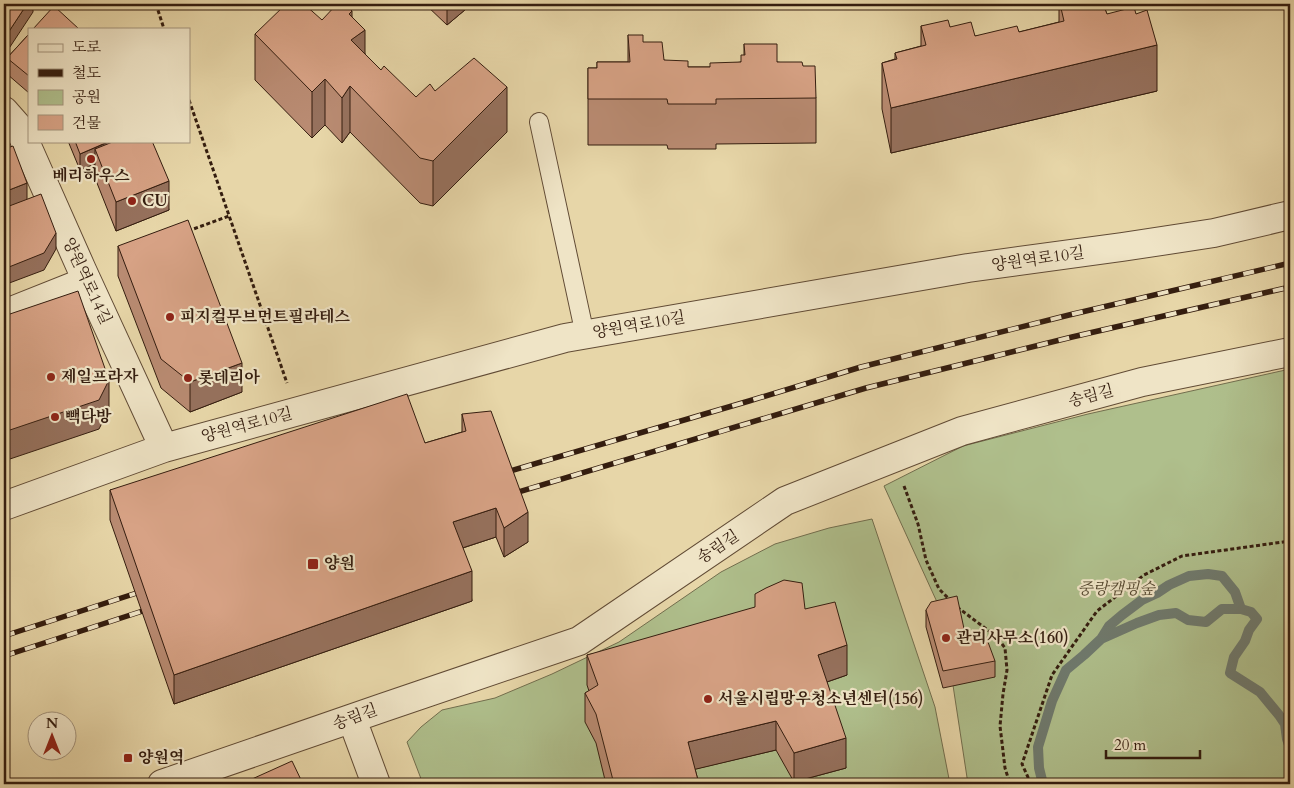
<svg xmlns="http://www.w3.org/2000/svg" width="1294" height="788" font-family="Cardo,'Noto Serif KR',serif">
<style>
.green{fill:#afbf8c;stroke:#726e4e}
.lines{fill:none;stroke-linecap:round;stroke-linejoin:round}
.stream{stroke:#6f7a6e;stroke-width:10}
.service-casing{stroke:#614b35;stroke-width:20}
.minor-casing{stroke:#614b35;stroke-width:30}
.tertiary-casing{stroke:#614b35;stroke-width:30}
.path{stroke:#341d0f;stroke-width:3;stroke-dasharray:4 2.5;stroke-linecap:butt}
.service{stroke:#efe4c6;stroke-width:18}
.minor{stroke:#efe4c6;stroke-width:28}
.tertiary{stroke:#efe4c6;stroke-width:28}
.rail-casing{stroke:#341d0f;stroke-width:5.5}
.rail{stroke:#efe4c6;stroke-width:4;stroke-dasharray:11;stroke-linecap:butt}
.wall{fill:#b98b72;stroke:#341d0f}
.shaded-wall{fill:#96715d;stroke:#341d0f}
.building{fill:#d7a285;stroke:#341d0f}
.poi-dot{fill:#8f2418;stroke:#efe4c6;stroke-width:2}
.labels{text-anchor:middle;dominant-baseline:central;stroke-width:4.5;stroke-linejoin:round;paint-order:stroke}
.poi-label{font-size:16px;font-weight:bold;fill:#341d0f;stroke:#efe4c6;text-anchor:start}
.street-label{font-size:16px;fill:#341d0f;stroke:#efe4c6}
.park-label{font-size:16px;font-style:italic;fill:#53462e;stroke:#efe4c6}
</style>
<rect width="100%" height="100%" fill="#e7d6a8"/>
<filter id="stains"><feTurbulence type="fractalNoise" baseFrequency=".004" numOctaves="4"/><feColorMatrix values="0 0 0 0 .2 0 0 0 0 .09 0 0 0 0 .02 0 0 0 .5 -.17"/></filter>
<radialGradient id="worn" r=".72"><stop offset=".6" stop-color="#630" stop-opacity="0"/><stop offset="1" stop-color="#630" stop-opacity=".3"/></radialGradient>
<path class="green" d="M 1290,369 L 1290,784 L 968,784 L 942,613 L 884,486 L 963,446 L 1088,414 Z
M 872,519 L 935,707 L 950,784 L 423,784 L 407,742 L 421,727 L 442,710 L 495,698 L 552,674 L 619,642 L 721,572 L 775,544 L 829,528 Z"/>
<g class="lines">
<path class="stream" d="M 1101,639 L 1109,626 L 1122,615 L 1142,600 L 1157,593 L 1169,585 L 1189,576 L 1208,574 L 1222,576 L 1235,592 L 1241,609
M 1043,784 L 1039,768 L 1038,747 L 1052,701 L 1066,670 L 1084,655 L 1101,639 L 1137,623 L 1159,615 L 1176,613 L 1188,620 L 1206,622 L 1222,609 L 1241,609 L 1251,612 L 1257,619 L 1249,630 L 1245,641 L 1234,657 L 1230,673 L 1260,692 L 1279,715 L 1285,724 L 1287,739 L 1290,748"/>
<defs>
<path id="service" d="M 539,122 L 585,335"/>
<path id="minor" d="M 4,111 L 19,128 L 82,270 L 164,448
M 4,314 L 87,281
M 4,506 L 164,448 L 565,338 L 968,268 L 1122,247 L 1214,233 L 1290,215"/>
<path id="tertiary" d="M 352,719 L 376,784
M 162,784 L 382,708 L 579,641 L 785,501 L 962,431 L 1142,382 L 1290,352"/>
</defs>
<use href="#service" class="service-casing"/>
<use href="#minor" class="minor-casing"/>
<use href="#tertiary" class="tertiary-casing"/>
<path class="path" d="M 156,4 L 164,29
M 189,100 L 287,383
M 188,231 L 229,216
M 904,486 L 918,524 L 926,560 L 939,589 L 951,601
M 957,607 L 997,637 L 1005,648 L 1007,670 L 1003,694 L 1000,726 L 1005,768 L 1010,784
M 1031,784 L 1022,764 L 1052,675 L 1097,611 L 1144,575 L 1182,556 L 1290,541"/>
<use href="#service" class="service"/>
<use href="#minor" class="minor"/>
<use href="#tertiary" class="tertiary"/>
<defs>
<path id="rail" d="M 500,474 L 749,401 L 861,367 L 1069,315 L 1290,263
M 508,495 L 866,388 L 1072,337 L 1290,287
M 4,636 L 149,589
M 4,656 L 155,607"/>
</defs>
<use href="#rail" class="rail-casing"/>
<use href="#rail" class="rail"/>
</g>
<path class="wall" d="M 425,4 L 472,4 L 447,25 Z
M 1059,4 L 1103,4 L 1107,14 L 1157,91 L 891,153 L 882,109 L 882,63 L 895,59 L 895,53 L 921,46 L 921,26 L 950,27 L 975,36 L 1019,32 L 1059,22 Z
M 352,17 L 365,54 L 381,70 L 416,97 L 435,91 L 507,132 L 433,206 L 420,203 L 350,132 L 342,143 L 325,125 L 312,138 L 255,80 L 255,34 L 322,20 Z
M 29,34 L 29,93 L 7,74 L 7,58 Z
M 628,35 L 643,42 L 664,60 L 688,67 L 710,67 L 741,62 L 744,55 L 744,44 L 777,62 L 803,66 L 816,98 L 816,143 L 716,144 L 716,149 L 668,149 L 667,145 L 588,145 L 588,68 L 597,68 L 597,62 L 628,62 Z
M 68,141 L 152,141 L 169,210 L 116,231 L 95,178 L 95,164 L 80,170 Z
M 118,246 L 242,392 L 190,412 L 161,388 L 118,276 Z
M 462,414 L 528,542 L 504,557 L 496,537 L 463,548 L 472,601 L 174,704 L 110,520 L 110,490 L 425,443 L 462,432 Z
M 805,609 L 847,675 L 827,682 L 846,768 L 794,782 L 776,750 L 695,769 L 699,784 L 606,784 L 596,743 L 585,722 L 585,693 L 589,691 L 587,685 L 587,655 Z
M 926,610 L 966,638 L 995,661 L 995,677 L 943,688 L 926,627 Z"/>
<path class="shaded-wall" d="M 27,4 L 33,4 L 33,12 L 4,56 L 4,39 Z
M 447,4 L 472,4 L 447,25 Z
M 352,11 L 352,39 L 365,30 L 365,75 L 351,86 L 349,14 Z
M 1157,45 L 1157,91 L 891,153 L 891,108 Z
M 325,79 L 325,125 L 312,138 L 312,92 Z
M 350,86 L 350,132 L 342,143 L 342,98 Z
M 507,87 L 507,132 L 433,206 L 433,161 Z
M 111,141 L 139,141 L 95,149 L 95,164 L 80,170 L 80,154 Z
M 169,181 L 169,210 L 116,231 L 116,202 Z
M 27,183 L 27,200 L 4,209 L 4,192 Z
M 56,233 L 56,249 L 44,270 L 4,285 L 4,269 Z
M 242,363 L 242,392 L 190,412 L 190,382 Z
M 109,380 L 109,409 L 99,429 L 4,461 L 4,432 Z
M 496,508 L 496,537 L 453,551 L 453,522 Z
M 528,512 L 528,542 L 504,557 L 504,528 Z
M 472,571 L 472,601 L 174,704 L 174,675 Z
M 847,645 L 847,675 L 818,685 L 818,655 Z
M 776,721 L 776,750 L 688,771 L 688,742 Z
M 846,738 L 846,768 L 794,782 L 794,753 Z"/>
<path class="building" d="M 4,4 L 27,4 L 4,39 Z
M 286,4 L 304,4 L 322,20 L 337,4 L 346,4 L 352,11 L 349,14 L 365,30 L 351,40 L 381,70 L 384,66 L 416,97 L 430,84 L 435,91 L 474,58 L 507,87 L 433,161 L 420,158 L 350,86 L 342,98 L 325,79 L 312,92 L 255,34 Z
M 1060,4 L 1103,4 L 1107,14 L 1134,7 L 1136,14 L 1147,10 L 1157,45 L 891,108 L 882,63 L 897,59 L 895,53 L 926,45 L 921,26 L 948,20 L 950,27 L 971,22 L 975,36 L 1017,26 L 1019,32 L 1064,21 Z
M 54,6 L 79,29 L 33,29 Z
M 29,34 L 29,76 L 7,58 Z
M 628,35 L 643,35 L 643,42 L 662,42 L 664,60 L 688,61 L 688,67 L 710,67 L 710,63 L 741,62 L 741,55 L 745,55 L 744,44 L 777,44 L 777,62 L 802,62 L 803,66 L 815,66 L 816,98 L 716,99 L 716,104 L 668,104 L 667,99 L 588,99 L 588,68 L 597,68 L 597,62 L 630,62 Z
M 75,141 L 110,141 L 80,154 Z
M 115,141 L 152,141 L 169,181 L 116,202 L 95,149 Z
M 13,146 L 27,183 L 4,192 L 4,149 Z
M 41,194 L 56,233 L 44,253 L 4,269 L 4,208 Z
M 188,220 L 242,363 L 190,382 L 161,359 L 118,246 Z
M 78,291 L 109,380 L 99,400 L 4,432 L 4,316 Z
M 407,394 L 425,443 L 466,431 L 462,414 L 491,411 L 528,512 L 504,528 L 496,508 L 453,522 L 472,571 L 174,675 L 110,490 Z
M 784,580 L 802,583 L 805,609 L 835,602 L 847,645 L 818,655 L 846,738 L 794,753 L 776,721 L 688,742 L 699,784 L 614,784 L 596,714 L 585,693 L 598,685 L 587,655 L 755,607 L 755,594 L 766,588 Z
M 957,596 L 966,638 L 985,634 L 995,661 L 943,671 L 926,610 L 931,602 Z
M 292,761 L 303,784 L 241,784 Z
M 1105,781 L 1106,784 L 1098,784 Z"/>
<g class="poi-dot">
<circle cx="91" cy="159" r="5"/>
<circle cx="132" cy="201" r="5"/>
<circle cx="170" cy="317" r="5"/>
<circle cx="51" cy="377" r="5"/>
<circle cx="188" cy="378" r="5"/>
<circle cx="55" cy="417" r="5"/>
<rect x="307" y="558" width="12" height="12" rx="2.5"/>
<circle cx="946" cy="638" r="5"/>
<circle cx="708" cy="699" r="5"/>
<rect x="123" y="753" width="10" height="10" rx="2.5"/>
</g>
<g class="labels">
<g class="poi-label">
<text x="91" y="176" text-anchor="middle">베리하우스</text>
<text x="142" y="201">CU</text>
<text x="180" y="317">피지컬무브먼트필라테스</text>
<text x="61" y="377">제일프라자</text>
<text x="198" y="378">롯데리아</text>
<text x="65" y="417">빽다방</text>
<text x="324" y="564">양원</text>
<text x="956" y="638">관리사무소(160)</text>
<text x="718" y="699">서울시립망우청소년센터(156)</text>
<text x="138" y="758">양원역</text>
</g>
<g class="street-label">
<text transform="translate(1038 259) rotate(-8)">양원역로10길</text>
<text transform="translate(87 281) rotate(65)">양원역로14길</text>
<text transform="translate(639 325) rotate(-10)">양원역로10길</text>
<text transform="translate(1091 396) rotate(-15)">송림길</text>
<text transform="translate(247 425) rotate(-15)">양원역로10길</text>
<text transform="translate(718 547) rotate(-34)">송림길</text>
<text transform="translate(355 717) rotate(-20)">송림길</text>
</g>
<g class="park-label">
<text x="1116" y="589">중랑캠핑숲</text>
</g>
</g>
<rect width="1294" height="788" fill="none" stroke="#e7d6a8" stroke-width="20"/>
<rect x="5" y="5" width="1284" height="778" fill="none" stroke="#341d0f" stroke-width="2.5"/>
<rect x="10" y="10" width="1274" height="768" fill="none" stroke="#341d0f"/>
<rect x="28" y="28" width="162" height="115" fill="#efe4c6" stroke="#a4947d"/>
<rect x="38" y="44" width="25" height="8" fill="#efe4c6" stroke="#a4947d"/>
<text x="72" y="52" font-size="15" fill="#341d0f">도로</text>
<rect x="38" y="69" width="25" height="8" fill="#341d0f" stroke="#a4947d"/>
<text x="72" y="78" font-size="15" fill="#341d0f">철도</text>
<rect x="38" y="90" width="25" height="15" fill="#afbf8c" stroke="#a4947d"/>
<text x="72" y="102" font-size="15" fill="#341d0f">공원</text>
<rect x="38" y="115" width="25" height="15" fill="#d7a285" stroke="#a4947d"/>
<text x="72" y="128" font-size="15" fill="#341d0f">건물</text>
<g transform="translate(52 736)"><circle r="24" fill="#efe4c6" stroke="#a4947d"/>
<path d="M0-4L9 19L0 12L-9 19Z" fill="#8f2418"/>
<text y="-8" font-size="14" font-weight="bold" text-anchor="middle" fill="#341d0f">N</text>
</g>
<path d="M1106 750v8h94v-8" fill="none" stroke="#341d0f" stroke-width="2.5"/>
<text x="1114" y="750" font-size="15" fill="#341d0f" stroke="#efe4c6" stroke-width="4" paint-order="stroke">20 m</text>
<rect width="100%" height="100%" filter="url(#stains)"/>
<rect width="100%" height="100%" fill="url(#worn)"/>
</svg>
